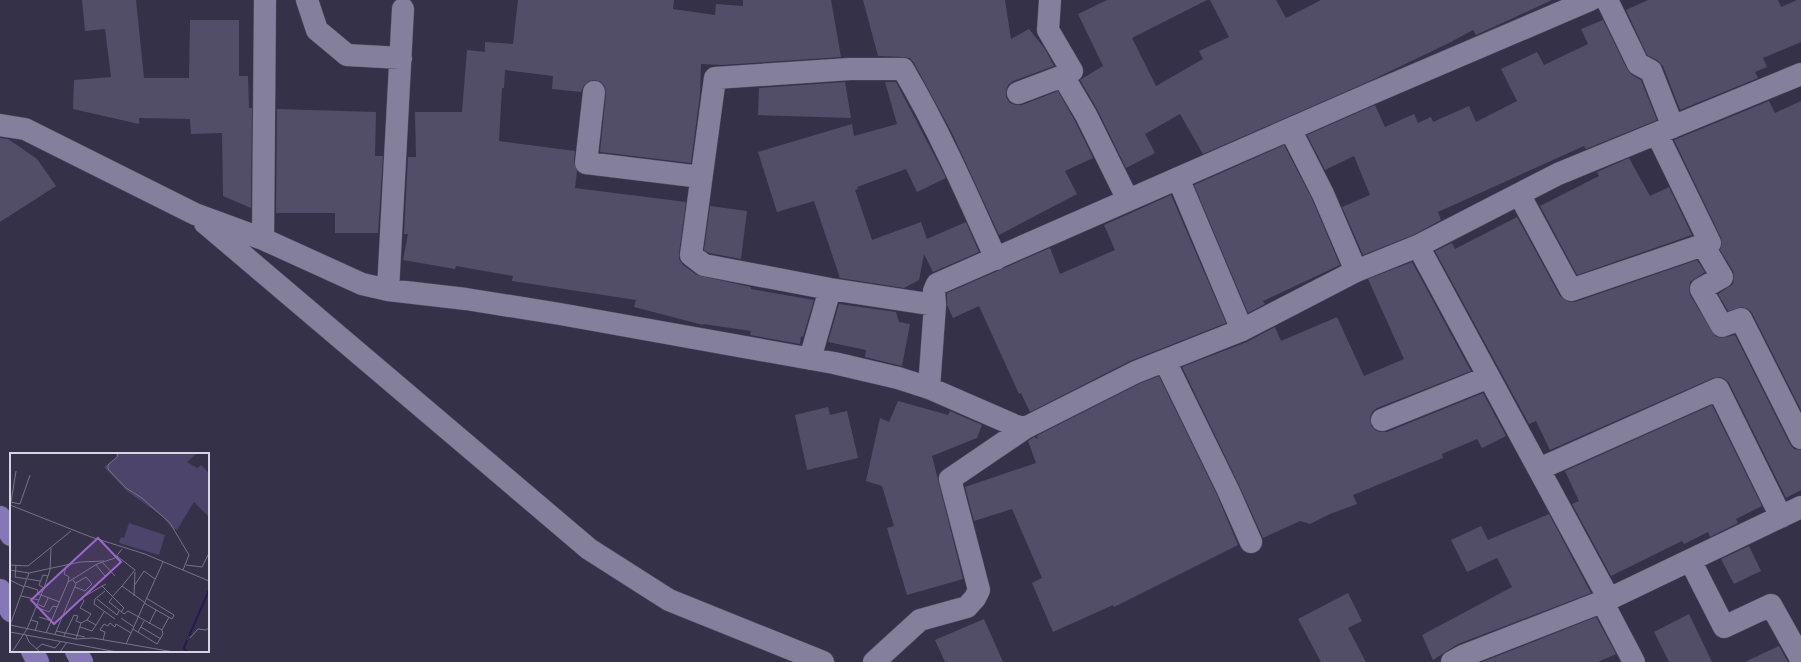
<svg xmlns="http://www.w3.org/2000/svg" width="1801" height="662" font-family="'Asap Condensed',sans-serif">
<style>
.building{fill:#534e67}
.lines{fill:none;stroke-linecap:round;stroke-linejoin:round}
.minor-casing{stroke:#514d61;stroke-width:23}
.major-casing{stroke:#514d61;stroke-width:23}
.minor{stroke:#847f9a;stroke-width:22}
.major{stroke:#8678b7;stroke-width:22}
.inset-river{fill:none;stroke:#281a4a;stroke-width:2}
.inset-road{fill:none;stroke:#767386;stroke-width:1}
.view{fill:#9b67cc;fill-opacity:0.15;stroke:#9b67cc;stroke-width:2}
.inset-edge{fill:none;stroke:#d7d5e4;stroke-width:2}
</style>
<rect width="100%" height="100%" fill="#353148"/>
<path class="building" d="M 82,0 L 136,0 L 144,78 L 189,78 L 190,20 L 239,20 L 239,76 L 248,76 L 249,108 L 252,108 L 251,208 L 223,196 L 222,133 L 191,134 L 190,119 L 139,118 L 139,124 L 73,109 L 74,80 L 111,77 L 105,29 L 85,31 Z
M 518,0 L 674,0 L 673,9 L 715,15 L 716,4 L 743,6 L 743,0 L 831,0 L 841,57 L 721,65 L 701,64 L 700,94 L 691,163 L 600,152 L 606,93 L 605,87 L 601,82 L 595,80 L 589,81 L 584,85 L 581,92 L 552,89 L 553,76 L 505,70 L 504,88 L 502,88 L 499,141 L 575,151 L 574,162 L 577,171 L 575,188 L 686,202 L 679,253 L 679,259 L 683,265 L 697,275 L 751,287 L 751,289 L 814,300 L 803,337 L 801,336 L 800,344 L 750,335 L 751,331 L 703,324 L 703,325 L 634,307 L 636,300 L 512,281 L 513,276 L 456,266 L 455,269 L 403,260 L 408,234 L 404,234 L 408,157 L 416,157 L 415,112 L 462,112 L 467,50 L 485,52 L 485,42 L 513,44 Z
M 863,0 L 1005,0 L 1011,39 L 1029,29 L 1045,49 L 1054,66 L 1013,81 L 1008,85 L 1006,91 L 1006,97 L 1010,103 L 1016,105 L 1022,105 L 1058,91 L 1075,121 L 1093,158 L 1065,171 L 1077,194 L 999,235 L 952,133 L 914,63 L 910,58 L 903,57 L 878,56 Z
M 1107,0 L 1207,0 L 1132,38 L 1156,86 L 1203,59 L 1199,51 L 1229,37 L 1210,0 L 1276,0 L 1286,18 L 1321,0 L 1552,0 L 1476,35 L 1473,30 L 1451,42 L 1372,80 L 1203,154 L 1180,114 L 1145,134 L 1155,153 L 1126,168 L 1097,109 L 1080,80 L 1103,66 L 1078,14 Z
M 1648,0 L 1778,0 L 1781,7 L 1797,0 L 1801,0 L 1801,42 L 1763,58 L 1767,67 L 1755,72 L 1758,78 L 1680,110 L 1663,66 L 1657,60 L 1647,55 L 1626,10 Z
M 1603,20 L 1627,69 L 1632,75 L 1641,80 L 1657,120 L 1586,149 L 1584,146 L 1438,212 L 1441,220 L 1413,235 L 1363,255 L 1342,207 L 1370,195 L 1354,156 L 1325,170 L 1307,135 L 1375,105 L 1385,127 L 1414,114 L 1418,123 L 1431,117 L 1433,122 L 1469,106 L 1476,122 L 1517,101 L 1501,69 L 1537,52 L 1544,65 L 1588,44 L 1581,29 Z
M 845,82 L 851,118 L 758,115 L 759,88 Z
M 885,82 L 896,82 L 946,178 L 917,192 L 906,169 L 857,187 L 858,189 L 855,190 L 872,240 L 921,222 L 927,239 L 966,222 L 979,252 L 933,272 L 924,254 L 919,280 L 904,288 L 840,278 L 814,201 L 777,212 L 758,152 L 852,124 L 854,136 L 897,124 Z
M 1769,101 L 1775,113 L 1801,101 L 1801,410 L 1752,313 L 1748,309 L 1742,307 L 1728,311 L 1718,294 L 1733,284 L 1734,277 L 1733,271 L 1720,250 L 1722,244 L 1721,238 L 1674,140 Z
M 277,109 L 376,112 L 375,156 L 383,156 L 378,233 L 335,233 L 335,213 L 276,213 Z
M 0,138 L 8,139 L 37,159 L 56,186 L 0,222 Z
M 1284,145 L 1312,199 L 1340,265 L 1263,301 L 1265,304 L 1248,313 L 1194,185 Z
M 1629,158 L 1650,196 L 1669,187 L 1692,235 L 1577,275 L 1540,206 L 1599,176 L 1597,172 Z
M 1171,195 L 1226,323 L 1130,361 L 1030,412 L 1021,393 L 1019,394 L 979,306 L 953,318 L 947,305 L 947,293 L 1050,248 L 1060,274 L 1115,250 L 1104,225 Z
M 710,206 L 747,211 L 741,259 L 709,253 L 704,250 Z
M 1517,217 L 1560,296 L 1569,302 L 1575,302 L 1697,260 L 1705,272 L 1690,282 L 1689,289 L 1690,295 L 1715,336 L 1721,338 L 1735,335 L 1790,444 L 1794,449 L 1801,450 L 1801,490 L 1786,498 L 1729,383 L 1725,379 L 1720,377 L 1713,378 L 1550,450 L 1536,421 L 1529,424 L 1435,251 L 1452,243 L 1455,249 Z
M 1412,262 L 1471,371 L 1377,408 L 1372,412 L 1370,418 L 1371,425 L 1375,430 L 1380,432 L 1387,432 L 1483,393 L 1506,436 L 1482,448 L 1477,439 L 1442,454 L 1443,458 L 1353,495 L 1357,504 L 1330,514 L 1310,524 L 1300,521 L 1263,538 L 1239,485 L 1182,367 L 1247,342 L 1275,327 L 1281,341 L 1337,317 L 1364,376 L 1404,359 L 1368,279 Z
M 839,304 L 896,312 L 899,322 L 910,324 L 902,366 L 865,357 L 866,350 L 828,342 Z
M 1159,376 L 1217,495 L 1238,545 L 1114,607 L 1113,605 L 1053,632 L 1032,583 L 1042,578 L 1012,509 L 974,521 L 965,487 L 1036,463 L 1028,441 L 1034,437 L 1038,439 L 1037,436 L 1040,434 L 1141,383 Z
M 898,401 L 948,415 L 950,411 L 982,425 L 977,438 L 932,456 L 963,579 L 907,595 L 887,528 L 894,526 L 882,486 L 866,481 L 880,418 L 889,422 Z
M 1712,405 L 1762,506 L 1736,519 L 1738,523 L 1710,537 L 1708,532 L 1684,544 L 1682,541 L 1611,576 L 1572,504 L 1579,501 L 1565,471 Z
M 828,407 L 830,415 L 847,411 L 858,458 L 807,470 L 795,415 Z
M 1549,514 L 1591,593 L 1458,644 L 1433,660 L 1422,635 L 1512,587 L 1497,558 L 1467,572 L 1451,540 L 1481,526 L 1488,540 Z
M 1749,546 L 1761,571 L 1734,584 L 1721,559 Z
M 1348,593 L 1362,621 L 1348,628 L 1366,662 L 1321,662 L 1298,619 Z
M 1689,614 L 1712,662 L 1669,662 L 1654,632 Z
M 1596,617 L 1616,654 L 1598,662 L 1482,662 Z
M 984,619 L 1003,662 L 945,662 L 935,640 Z
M 1779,646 L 1788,662 L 1745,662 Z"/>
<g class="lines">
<defs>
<path id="minor" d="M 307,0 L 317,30 L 347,55 L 401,58
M 1607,0 L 1638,64 L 1651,71 L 1673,127
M 1063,76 L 1086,115 L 1128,200
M 594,92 L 586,163 L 701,177
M 1018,93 L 1063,76 L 1072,71 L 1048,30 L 1050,0
M 0,125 L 25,129 L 195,214 L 263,239 L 362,284 L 388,290 L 466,299 L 560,314 L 834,363 L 898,378 L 929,388 L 1016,426 L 1025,428 L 1136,372 L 1242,330 L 1356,271 L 1418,246 L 1558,174 L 1801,74
M 1290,129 L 1323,194 L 1356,271
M 1657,134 L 1710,243 L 1703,245
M 1178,178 L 1242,330
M 1519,194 L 1571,290 L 1703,245 L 1722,277 L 1701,289 L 1722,326 L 1741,319 L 1801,438
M 205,223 L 589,549 L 669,600 L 823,662
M 263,239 L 265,0
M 1418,246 L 1609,599
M 388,290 L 403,9
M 935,305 L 830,289 L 704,265 L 691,255 L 715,78 L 850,69 L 903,69 C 939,130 967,194 996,259
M 810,359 L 830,289
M 1165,361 L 1228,490 L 1251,542
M 929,388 L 935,305 L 934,291 L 937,284 L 1370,94 L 1590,0
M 1382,420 L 1489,377
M 1539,469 L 1718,389 L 1781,517
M 1690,560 L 1724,627 L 1771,605 L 1801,659
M 1602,601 L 1634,662
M 874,662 L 920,620 L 967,607 L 975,598 L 979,590 L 950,479 L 1025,428
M 1452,662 L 1463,656 L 1609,599 L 1801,507"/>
<path id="major" d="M 0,517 L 11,535
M 0,590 L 11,611
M 32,651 L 38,662
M 76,651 L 82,662"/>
</defs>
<use href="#minor" class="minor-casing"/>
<use href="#major" class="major-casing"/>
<use href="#minor" class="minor"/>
<use href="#major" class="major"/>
</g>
<g transform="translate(10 453)">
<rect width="199" height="199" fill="#353148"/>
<path d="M 105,0 L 187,0 L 177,9 L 187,15 L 191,12 L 199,20 L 199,64 L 184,49 L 167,77 L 162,75 L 152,63 L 117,38 L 94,14 L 107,4 ZM 119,70 L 155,82 L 149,102 L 109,90 L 111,84 L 114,85 Z" fill="#4c446b"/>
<path class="inset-river" d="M 179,183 L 199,137M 177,199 L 174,195 L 177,187"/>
<path class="inset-road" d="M 107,0 L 108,3 L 98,12 L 98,16 L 116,35 L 132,45 L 160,70 L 179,102 L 173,117M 0,49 L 10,51 L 20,22M 1,49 L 6,18M 0,52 L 81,84 L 135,101 L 199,128M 107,103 L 125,117 L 112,133 L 134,149M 93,110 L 105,123M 0,112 L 18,113 L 61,78M 6,112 L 5,124 L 17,126M 86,112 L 95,123M 176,112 L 192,114 L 199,100M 56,114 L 54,121 L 59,124 L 58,129M 0,117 L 19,120 L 70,109 L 94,108M 18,126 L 30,128M 0,127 L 14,134M 96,131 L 92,133 L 114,155 L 111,159M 15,133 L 28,137 L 27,141 L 31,142M 124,133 L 134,118 L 145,126M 65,134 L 75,138 L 82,131 L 76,124 L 66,130M 34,135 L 29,132 L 33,122 L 38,123M 95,138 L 85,146 L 84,151 L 105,166M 31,142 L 50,149M 11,143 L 29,147M 124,143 L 125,119M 102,144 L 112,133M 102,145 L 99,149 L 114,161 L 118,158 L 152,177 L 153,181 L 147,191 L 123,176M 87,146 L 107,162 L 109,158M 134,150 L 162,166 L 164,162 L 136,145M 27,151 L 34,154 L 38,145M 26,154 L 39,159 L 43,153 L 48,154M 29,164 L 42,168M 111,165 L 124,174M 21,167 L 28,169 L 25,178M 139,171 L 146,157M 0,172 L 66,186 L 83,185 L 164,199M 0,172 L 19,120M 86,172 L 94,159M 70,174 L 82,178 L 86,172 L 77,167M 131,174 L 151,186M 152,177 L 159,164M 46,178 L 75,184M 0,179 L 107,199M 128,179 L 134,168M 36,180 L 58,129 L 87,111 L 105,105 L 112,96M 45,181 L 66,131 L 63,127M 16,182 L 19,189 L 30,199M 54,183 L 64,162 L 68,163 L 66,168 L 71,170M 180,185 L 188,176 L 196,177 L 199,175M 66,186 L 71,170 L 77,167 L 81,161 L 70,155 L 74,148 L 72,145 L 92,133M 93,187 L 95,179 L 90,177 L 94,171 L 98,173 L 100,170 L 105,174 L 106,171 L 121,180M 116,191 L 153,109M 26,196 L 32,191 L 45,195 L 51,188M 2,199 L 17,176 L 34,135 L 40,117 L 41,95M 50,199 L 57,189"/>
<path class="view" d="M 88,85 L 111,109 L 44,171 L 21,147 Z"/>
<rect width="199" height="199" class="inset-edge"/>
</g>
</svg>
